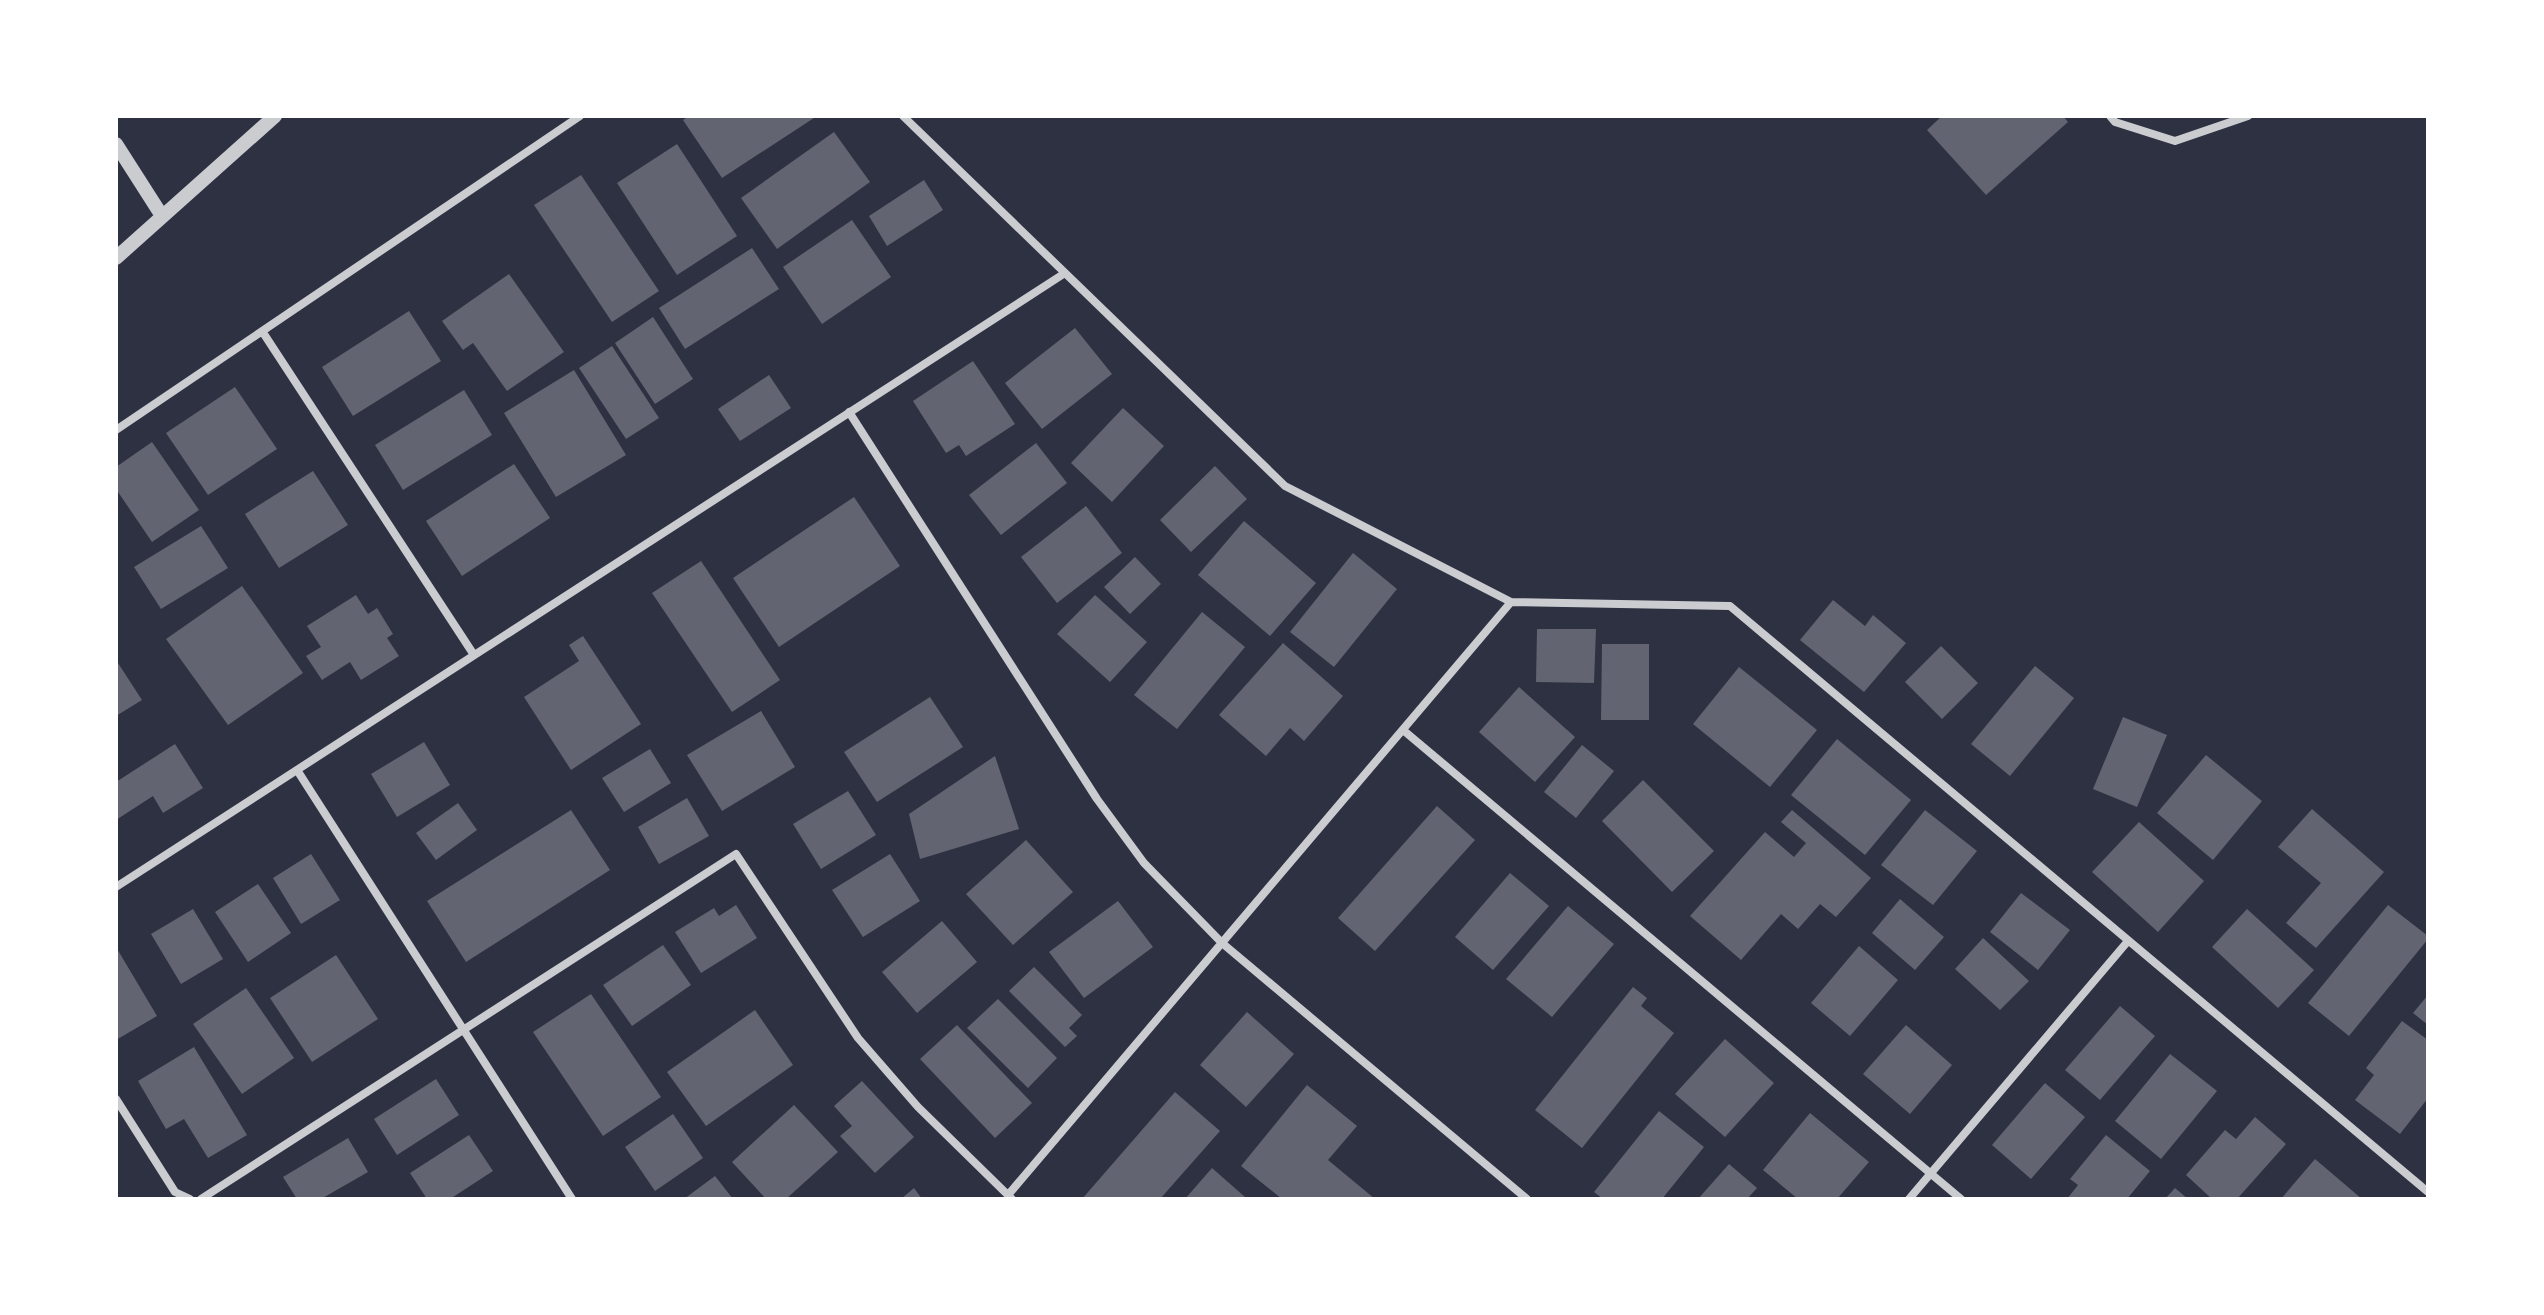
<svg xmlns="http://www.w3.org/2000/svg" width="2544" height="1315" font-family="'Fira Sans Condensed',sans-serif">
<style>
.building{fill:#626471}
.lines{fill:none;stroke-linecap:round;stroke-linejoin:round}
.minor{stroke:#caccd0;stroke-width:8}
.tertiary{stroke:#caccd0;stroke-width:14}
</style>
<rect width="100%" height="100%" fill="#2d3142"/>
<path class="building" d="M 689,116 L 817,116 L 722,178 L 683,120 Z
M 1942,116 L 2063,116 L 2068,122 L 1986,195 L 1927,130 Z
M 834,132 L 870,182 L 777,249 L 741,198 Z
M 677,144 L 737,236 L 677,275 L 617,183 Z
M 581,175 L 659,291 L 612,322 L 534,205 Z
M 924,180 L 943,210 L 887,246 L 869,216 Z
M 852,220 L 891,277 L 822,324 L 783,267 Z
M 752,248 L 779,289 L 685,349 L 659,308 Z
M 509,274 L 564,352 L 507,391 L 473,343 L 463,350 L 442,321 Z
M 409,311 L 441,361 L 353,416 L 322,367 Z
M 653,317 L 693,379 L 655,404 L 615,343 Z
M 1075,328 L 1112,374 L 1042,429 L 1005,383 Z
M 612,346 L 659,418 L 626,439 L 579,368 Z
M 973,361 L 1015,424 L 966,456 L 959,445 L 946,453 L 913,401 Z
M 574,370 L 626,455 L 556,497 L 504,413 Z
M 769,375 L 791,408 L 740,441 L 718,409 Z
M 235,387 L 277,449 L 208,495 L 166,433 Z
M 464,390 L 492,435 L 403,490 L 375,445 Z
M 1123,408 L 1164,446 L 1112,502 L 1071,463 Z
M 152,442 L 199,510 L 152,542 L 116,489 L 116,467 Z
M 1036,443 L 1067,483 L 1001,535 L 969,495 Z
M 514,464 L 550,518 L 462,576 L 426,521 Z
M 1215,466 L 1247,499 L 1191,552 L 1160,520 Z
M 313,471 L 348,525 L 279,568 L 245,514 Z
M 854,497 L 900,566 L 779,647 L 733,578 Z
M 1086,506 L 1122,553 L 1057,603 L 1021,557 Z
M 1244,521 L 1316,583 L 1270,636 L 1198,575 Z
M 201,526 L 228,568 L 161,609 L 134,567 Z
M 1353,553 L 1397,589 L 1334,667 L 1290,632 Z
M 1135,557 L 1161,584 L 1130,614 L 1104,587 Z
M 701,561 L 780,680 L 732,712 L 652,593 Z
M 242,586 L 303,673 L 228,725 L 166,639 Z
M 356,595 L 368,614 L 377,608 L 393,634 L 387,638 L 399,656 L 361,680 L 350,662 L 322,680 L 306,656 L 321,647 L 307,626 Z
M 1095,595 L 1147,642 L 1110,682 L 1057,634 Z
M 1833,600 L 1865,626 L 1873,615 L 1906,643 L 1864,692 L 1800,640 Z
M 1202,612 L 1245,647 L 1177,729 L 1134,695 Z
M 1537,629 L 1596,629 L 1594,683 L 1536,682 Z
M 583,636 L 641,724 L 571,770 L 524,697 L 579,661 L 569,645 Z
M 1283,643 L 1343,696 L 1304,741 L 1290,728 L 1266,756 L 1219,715 Z
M 1602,644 L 1649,644 L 1649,720 L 1601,720 Z
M 1941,646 L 1978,683 L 1942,719 L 1905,682 Z
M 118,663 L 142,700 L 116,716 L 116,665 Z
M 2035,666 L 2074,698 L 2010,776 L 1971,744 Z
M 1739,667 L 1817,730 L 1770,787 L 1693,724 Z
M 1519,687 L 1575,737 L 1535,782 L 1479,732 Z
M 930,697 L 963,747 L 877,802 L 844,752 Z
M 761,711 L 795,767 L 722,811 L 687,755 Z
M 2123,717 L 2167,735 L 2137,807 L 2093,789 Z
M 1837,739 L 1911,800 L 1865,855 L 1791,795 Z
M 424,742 L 450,785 L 397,817 L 371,774 Z
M 175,744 L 203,788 L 163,813 L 153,796 L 116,820 L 116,782 Z
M 1582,745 L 1614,771 L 1576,818 L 1544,792 Z
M 650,749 L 671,783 L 624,812 L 602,778 Z
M 2206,755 L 2262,801 L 2213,860 L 2157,813 Z
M 995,756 L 1019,829 L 920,859 L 909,814 Z
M 1643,780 L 1714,851 L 1672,892 L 1602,821 Z
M 848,791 L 876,835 L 821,869 L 793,824 Z
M 687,798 L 709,836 L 659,864 L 638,827 Z
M 458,803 L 477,830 L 436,860 L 416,833 Z
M 1437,806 L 1475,840 L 1375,951 L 1338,918 Z
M 2312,809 L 2384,872 L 2316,948 L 2286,923 L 2321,883 L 2278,847 Z
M 571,810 L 610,870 L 466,962 L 427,901 Z
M 1792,810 L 1871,878 L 1836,917 L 1820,904 L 1798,929 L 1781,914 L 1741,960 L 1690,916 L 1765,832 L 1794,857 L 1806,843 L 1781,822 Z
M 1925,810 L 1977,851 L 1933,905 L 1881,865 Z
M 2139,822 L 2204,881 L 2158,932 L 2092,872 Z
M 1026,840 L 1073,892 L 1013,945 L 966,894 Z
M 311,854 L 340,900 L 301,924 L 273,878 Z
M 890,854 L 920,901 L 863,937 L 832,890 Z
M 1510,873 L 1549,906 L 1493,970 L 1455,937 Z
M 258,884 L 291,933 L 248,962 L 215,912 Z
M 2021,893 L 2070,930 L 2038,970 L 1990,932 Z
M 1900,899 L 1944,937 L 1915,970 L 1872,933 Z
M 1118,901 L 1153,947 L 1084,998 L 1049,952 Z
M 736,905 L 757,938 L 701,973 L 675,932 L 714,908 L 719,916 Z
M 2388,905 L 2428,936 L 2428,939 L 2349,1036 L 2308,1003 Z
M 1568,906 L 1614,944 L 1552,1017 L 1506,979 Z
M 193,909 L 223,959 L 181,984 L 151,934 Z
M 2247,909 L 2314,970 L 2278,1008 L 2212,947 Z
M 942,921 L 977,962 L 917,1013 L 882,972 Z
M 1983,938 L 2029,981 L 2000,1010 L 1955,969 Z
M 663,945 L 691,985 L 632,1026 L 603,985 Z
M 1859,946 L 1898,980 L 1850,1036 L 1811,1003 Z
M 116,947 L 157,1016 L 116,1040 Z
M 336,955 L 378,1019 L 312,1062 L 270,998 Z
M 1034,967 L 1082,1015 L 1069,1028 L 1077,1036 L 1065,1047 L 1009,991 Z
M 1633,987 L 1647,998 L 1641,1006 L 1674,1033 L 1582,1148 L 1535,1110 Z
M 246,988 L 294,1058 L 242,1094 L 193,1024 Z
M 591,994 L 661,1097 L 603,1136 L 533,1032 Z
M 2428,995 L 2428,1025 L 2413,1013 Z
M 998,999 L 1057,1058 L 1028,1088 L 967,1028 Z
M 2120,1006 L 2155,1036 L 2100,1100 L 2065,1070 Z
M 755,1010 L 793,1065 L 706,1126 L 667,1072 Z
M 1247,1012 L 1294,1054 L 1246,1107 L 1200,1065 Z
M 2402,1021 L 2428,1040 L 2428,1098 L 2400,1134 L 2355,1100 L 2374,1075 L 2366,1068 Z
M 957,1025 L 1032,1103 L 995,1138 L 920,1059 Z
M 1906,1025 L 1952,1065 L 1910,1114 L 1863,1074 Z
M 1725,1039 L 1774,1083 L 1725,1137 L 1675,1094 Z
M 194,1047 L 247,1135 L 208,1158 L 184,1119 L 166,1129 L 138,1081 Z
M 2170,1054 L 2217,1091 L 2161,1159 L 2115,1121 Z
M 436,1079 L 459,1115 L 397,1155 L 374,1119 Z
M 862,1081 L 914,1137 L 875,1173 L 840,1136 L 852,1126 L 834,1106 Z
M 2045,1083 L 2085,1117 L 2031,1179 L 1992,1145 Z
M 1307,1085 L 1357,1126 L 1328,1160 L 1375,1199 L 1282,1199 L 1241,1166 Z
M 1175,1092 L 1220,1131 L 1160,1199 L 1082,1199 Z
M 794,1105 L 838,1152 L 786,1199 L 766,1199 L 732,1162 Z
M 1659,1111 L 1704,1147 L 1662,1199 L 1603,1199 L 1594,1192 Z
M 1810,1113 L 1869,1162 L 1837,1199 L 1798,1199 L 1763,1170 Z
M 673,1114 L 703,1158 L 655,1191 L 625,1147 Z
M 2255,1117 L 2286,1144 L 2237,1199 L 2212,1199 L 2186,1175 L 2225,1130 L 2236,1139 Z
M 469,1135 L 493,1171 L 450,1199 L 427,1199 L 410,1173 Z
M 2106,1135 L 2150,1171 L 2127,1199 L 2067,1199 L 2078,1185 L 2070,1179 Z
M 348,1138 L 368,1172 L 321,1199 L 297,1199 L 283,1177 Z
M 2315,1159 L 2362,1199 L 2281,1199 Z
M 1729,1164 L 1757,1188 L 1747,1199 L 1698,1199 Z
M 1212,1168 L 1245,1197 L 1243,1199 L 1185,1199 Z
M 715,1176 L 733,1199 L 684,1199 Z
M 914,1188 L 922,1199 L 901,1199 Z
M 2175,1188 L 2188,1199 L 2165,1199 Z"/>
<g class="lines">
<path class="minor" d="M 903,116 L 1285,486 L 1511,602 L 1730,606 L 2428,1192
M 2110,116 L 2115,122 L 2175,141 L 2248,116
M 262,331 L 474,655
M 849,412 L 1097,799 L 1144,863 L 1222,943 L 1527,1199
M 116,430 L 580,116
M 1403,730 L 1961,1199
M 297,770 L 572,1199
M 116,887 L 1065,273
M 116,1099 L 175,1192 L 190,1199
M 1008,1195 L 1511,602
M 201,1199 L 736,854 L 858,1038 L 918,1107 L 1012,1199
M 1909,1199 L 2128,941"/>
<path class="tertiary" d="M 116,144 L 162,216
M 116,258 L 275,116"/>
</g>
<rect width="2544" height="1315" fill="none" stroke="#ffffff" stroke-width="236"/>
</svg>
